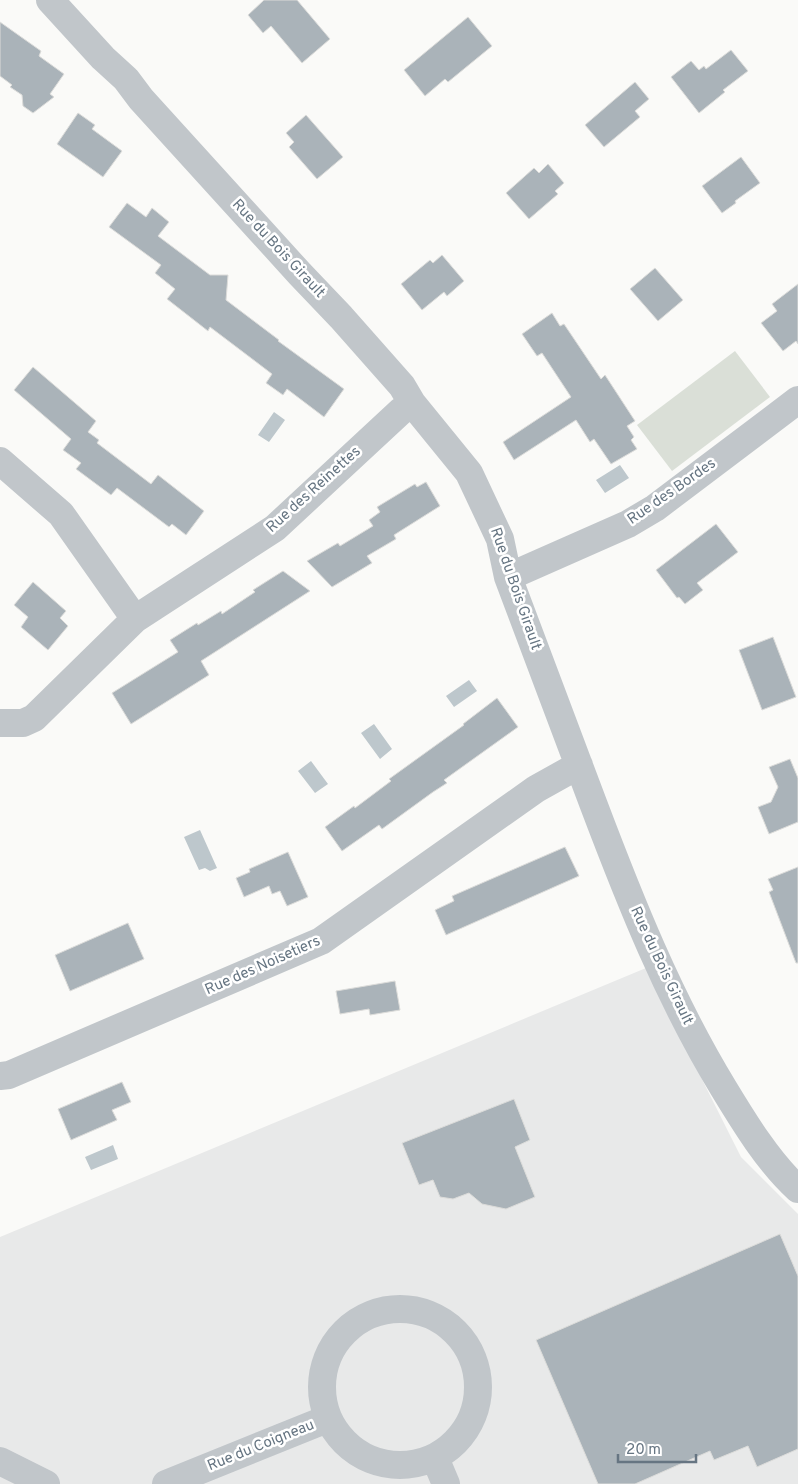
<svg xmlns="http://www.w3.org/2000/svg" width="798" height="1484" font-family="Overpass,sans-serif">
<style>
.built{fill:#e8e9e9}
.green{fill:#dadfd7}
.water{fill:#bdc7cc}
.building{fill:#aab3b9;stroke:#dcdcda}
.lines{fill:none;stroke-linecap:round;stroke-linejoin:round}
.minor{stroke:#c1c6ca;stroke-width:28}
.labels{text-anchor:middle;dominant-baseline:central;stroke-width:5;stroke-linejoin:round;paint-order:stroke}
.street-label{font-size:15px;fill:#667582;stroke:#fff}
</style>
<rect width="100%" height="100%" fill="#fafaf8"/>
<path class="built" d="M 646,968 L 741,1157 L 798,1214 L 798,1484 L 0,1484 L 0,1237 Z"/>
<path class="green" d="M 735,351 L 770,397 L 672,471 L 637,425 Z"/>
<path class="water" d="M 274,412 L 285,420 L 269,442 L 258,435 Z
M 620,465 L 629,478 L 605,493 L 596,480 Z
M 469,680 L 477,691 L 454,707 L 446,696 Z
M 374,724 L 392,749 L 380,759 L 361,733 Z
M 311,761 L 328,784 L 315,793 L 298,771 Z
M 200,830 L 217,868 L 210,871 L 205,868 L 199,870 L 184,837 Z
M 113,1145 L 118,1159 L 91,1170 L 85,1157 Z"/>
<path class="building" d="M 264,0 L 297,0 L 330,39 L 302,63 L 271,26 L 263,33 L 248,15 Z
M 468,17 L 492,46 L 448,82 L 445,79 L 425,96 L 404,70 Z
M 0,22 L 41,51 L 39,56 L 64,74 L 50,94 L 54,97 L 33,113 L 23,106 L 22,95 L 10,87 L 12,85 L 0,76 Z
M 731,50 L 748,71 L 723,90 L 725,92 L 699,113 L 671,77 L 691,61 L 699,70 L 704,66 L 706,69 Z
M 635,82 L 649,99 L 635,111 L 640,117 L 604,147 L 585,125 Z
M 78,113 L 95,125 L 92,129 L 122,151 L 103,177 L 57,144 Z
M 306,115 L 343,157 L 317,179 L 289,147 L 294,142 L 286,133 Z
M 741,157 L 760,183 L 735,201 L 736,203 L 722,213 L 702,186 Z
M 548,164 L 564,183 L 555,191 L 558,194 L 529,219 L 506,193 L 534,168 L 539,173 Z
M 127,203 L 146,217 L 152,208 L 169,222 L 158,236 L 210,275 L 228,275 L 226,300 L 279,340 L 278,341 L 344,389 L 324,417 L 287,389 L 283,395 L 266,383 L 272,374 L 210,327 L 208,331 L 167,299 L 175,289 L 155,273 L 161,265 L 109,227 Z
M 442,255 L 464,281 L 447,296 L 444,292 L 422,310 L 401,284 L 430,260 L 433,263 Z
M 655,268 L 683,300 L 658,321 L 630,289 Z
M 798,284 L 798,344 L 796,341 L 783,351 L 761,323 L 777,311 L 772,304 Z
M 552,313 L 560,326 L 564,324 L 601,379 L 605,375 L 635,421 L 627,426 L 634,437 L 631,440 L 637,449 L 611,464 L 594,439 L 590,442 L 576,420 L 514,460 L 503,442 L 571,397 L 542,353 L 537,356 L 522,334 Z
M 33,367 L 96,421 L 88,432 L 99,440 L 97,443 L 151,484 L 158,475 L 204,511 L 186,535 L 172,524 L 169,527 L 117,488 L 111,495 L 76,469 L 81,463 L 63,450 L 71,439 L 14,390 Z
M 426,482 L 440,506 L 394,535 L 396,539 L 367,556 L 372,563 L 332,587 L 307,561 L 338,543 L 340,546 L 373,526 L 369,520 L 380,512 L 377,507 L 415,484 L 417,487 Z
M 716,524 L 738,552 L 697,583 L 703,590 L 685,604 L 679,597 L 677,598 L 656,570 Z
M 283,571 L 310,591 L 201,661 L 209,675 L 131,724 L 112,693 L 178,652 L 170,640 L 197,623 L 198,625 L 221,611 L 222,614 L 255,592 L 253,590 Z
M 33,582 L 66,611 L 60,618 L 68,626 L 48,650 L 21,627 L 28,617 L 14,605 Z
M 773,637 L 796,697 L 762,710 L 739,650 Z
M 497,698 L 518,727 L 444,780 L 447,783 L 433,792 L 382,829 L 379,825 L 342,851 L 325,827 L 354,806 L 355,808 L 391,781 L 389,779 L 464,725 L 463,724 Z
M 790,759 L 798,778 L 798,822 L 769,834 L 758,807 L 771,802 L 778,787 L 769,767 Z
M 565,847 L 579,876 L 446,935 L 435,910 L 454,901 L 452,896 Z
M 288,852 L 308,897 L 287,906 L 280,891 L 272,894 L 269,886 L 244,897 L 236,878 L 250,872 L 249,869 Z
M 798,867 L 798,963 L 796,963 L 769,892 L 773,890 L 768,879 Z
M 128,923 L 144,959 L 70,991 L 55,955 Z
M 395,981 L 400,1010 L 370,1015 L 369,1009 L 340,1014 L 336,991 Z
M 122,1082 L 131,1102 L 112,1110 L 117,1120 L 71,1140 L 58,1109 Z
M 514,1099 L 530,1140 L 515,1147 L 535,1197 L 506,1209 L 482,1204 L 469,1193 L 453,1199 L 440,1197 L 433,1180 L 419,1185 L 402,1143 Z
M 780,1234 L 798,1276 L 798,1449 L 757,1467 L 748,1446 L 714,1460 L 710,1451 L 635,1484 L 598,1484 L 536,1340 Z"/>
<g class="lines">
<path class="minor" d="M 50,0 L 103,58 L 126,79 L 141,99 L 300,274 L 341,317 L 402,386 L 412,403 L 469,473 L 500,539 L 508,577 C 536,652 565,728 593,803 C 630,901 669,999 724,1089 C 744,1122 769,1163 798,1189
M 0,461 L 61,514 L 135,619
M 508,577 L 628,524 L 655,508 L 798,400
M 0,723 L 23,723 L 34,718 L 135,619 L 275,528 L 401,411 L 412,403
M 0,1076 L 9,1075 L 321,941 L 536,789 L 579,765
M322 1387a78 78 0 1 1 156 0a78 78 0 1 1-156 0Z
M 435,1458 L 446,1484
M 0,1461 L 46,1484
M 166,1484 L 327,1419"/>
</g>
<g class="labels">
<g class="street-label">
<text transform="translate(278 249) rotate(47)">Rue du Bois Girault</text>
<text transform="translate(314 490) rotate(-42)">Rue des Reinettes</text>
<text transform="translate(672 492) rotate(-35)">Rue des Bordes</text>
<text transform="translate(515 589) rotate(71)">Rue du Bois Girault</text>
<text transform="translate(263 966) rotate(-24)">Rue des Noisetiers</text>
<text transform="translate(661 966) rotate(65)">Rue du Bois Girault</text>
<text transform="translate(261 1446) rotate(-22)">Rue du Coigneau</text>
</g>
</g>
<path d="M618 1454v8h78v-8" fill="none" stroke="#667582" stroke-width="2.5"/>
<text x="626" y="1454" font-size="15" fill="#667582" stroke="#ffffff" stroke-width="4" paint-order="stroke">20 m</text>
</svg>
